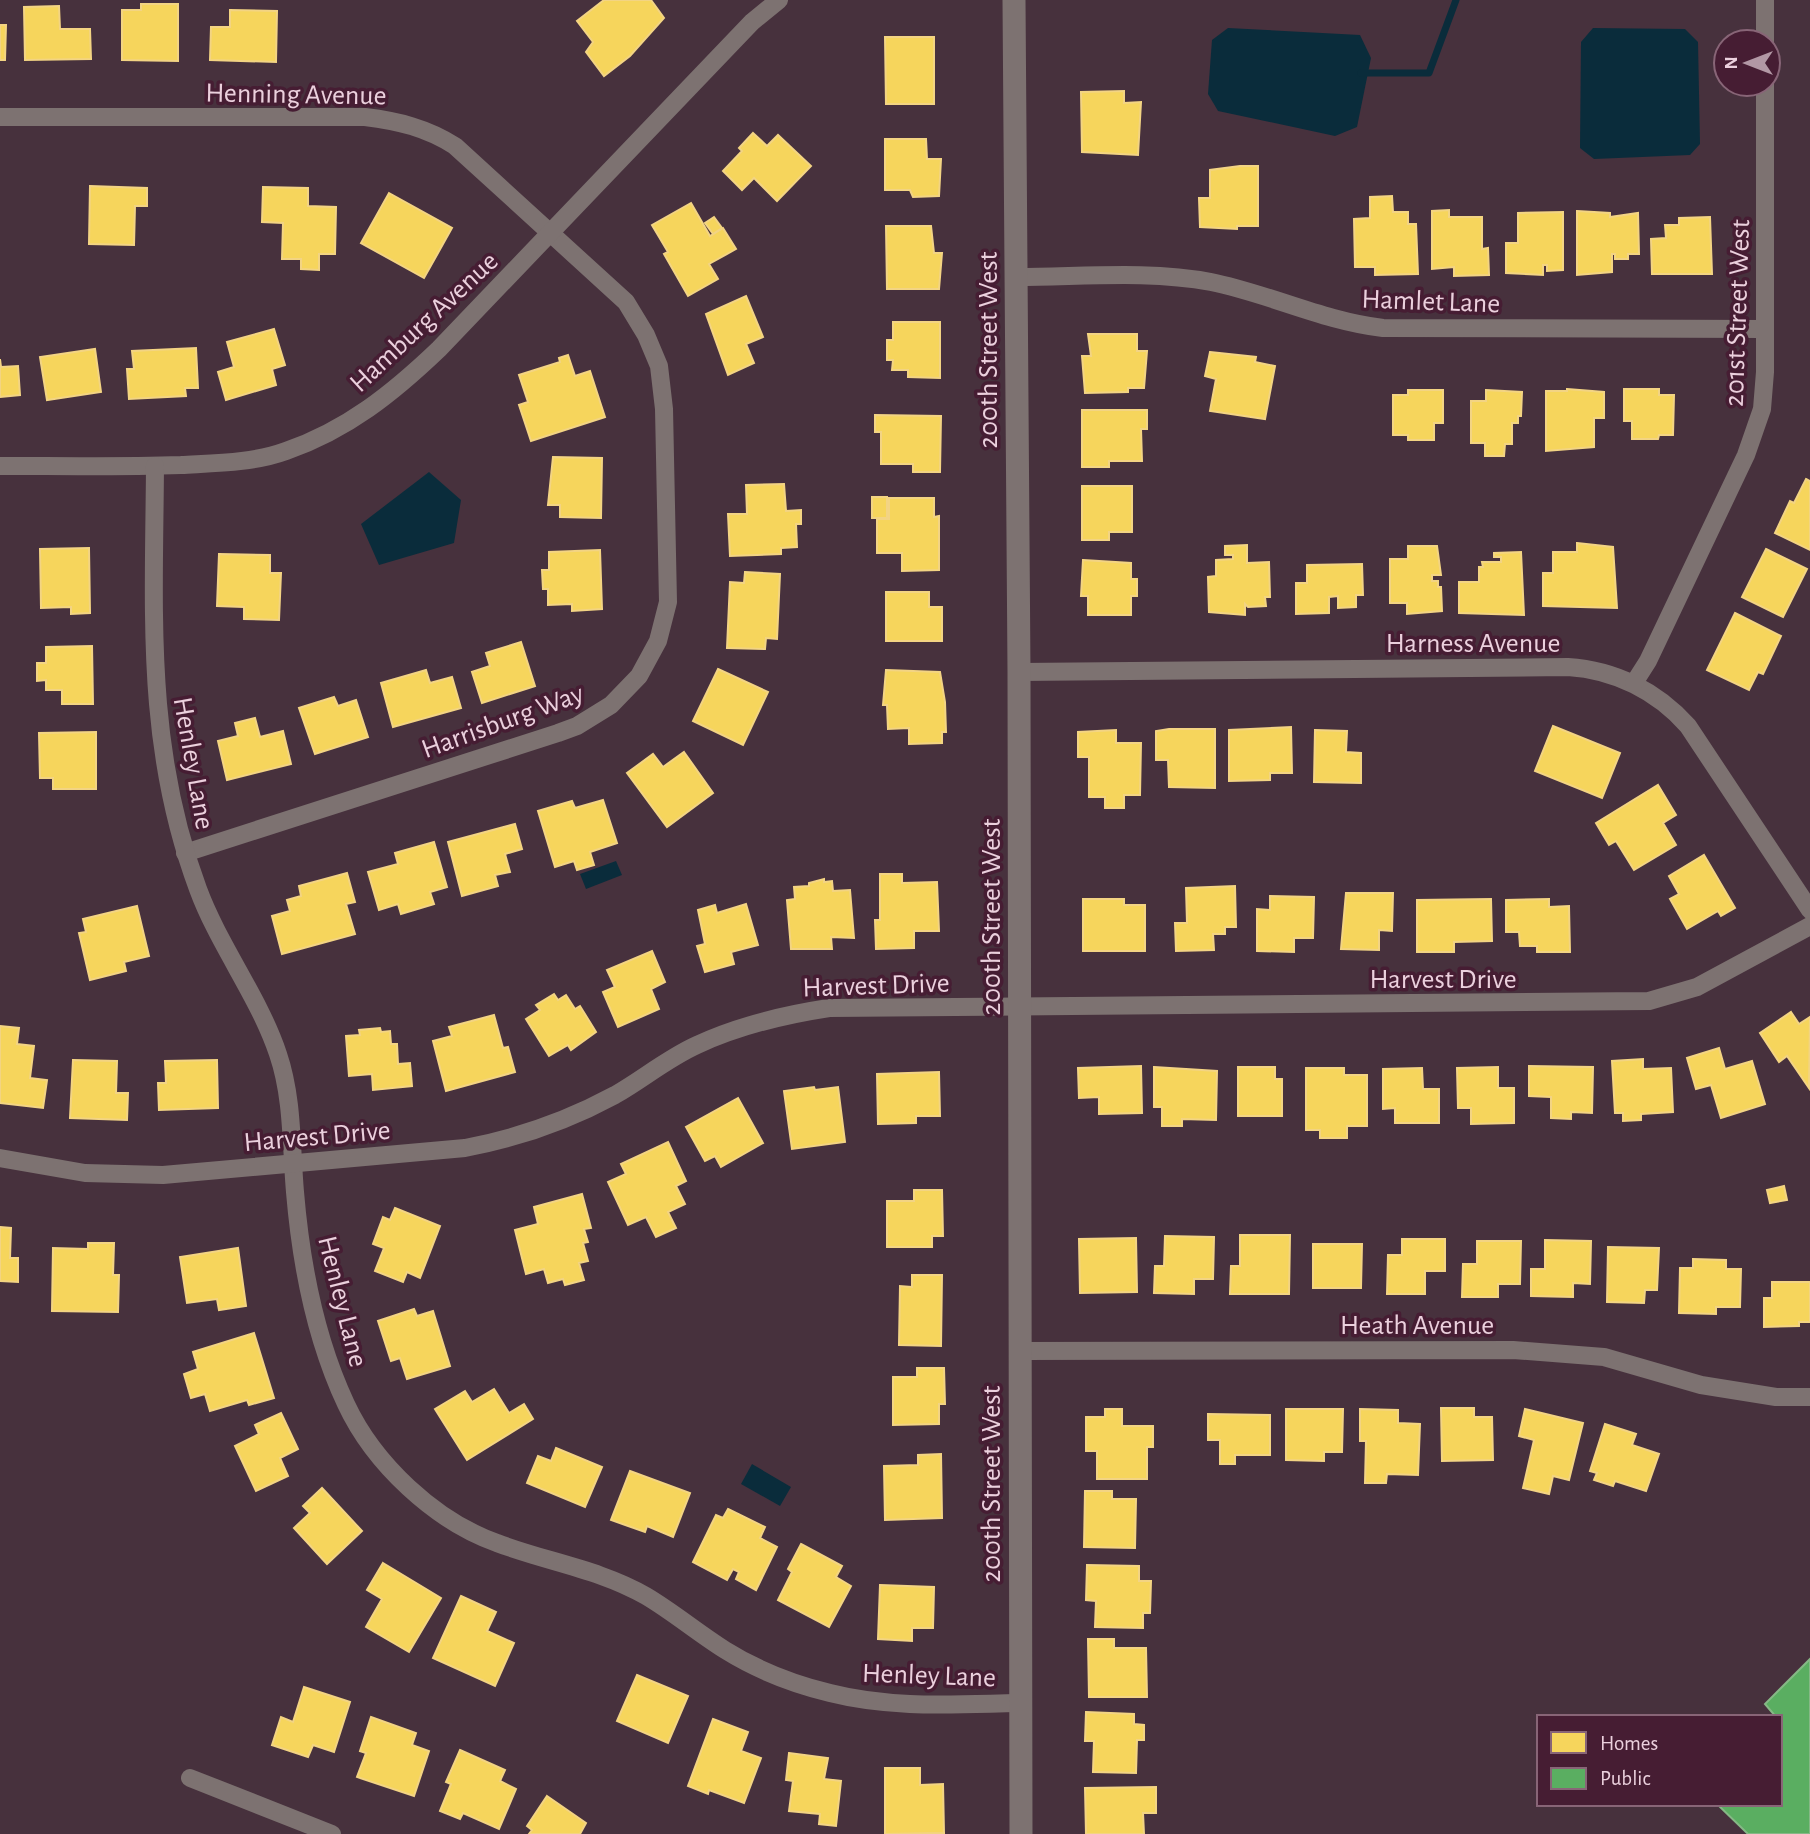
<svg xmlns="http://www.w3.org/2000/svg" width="1810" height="1834" font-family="'Alegreya Sans',sans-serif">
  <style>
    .water { fill: #0a2c3b }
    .homes { fill: #f6d55c; stroke: #f3d483; stroke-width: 2 }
    .public { fill: #5aae61; stroke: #86b886; stroke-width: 2 }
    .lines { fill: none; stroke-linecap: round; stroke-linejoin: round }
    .stream { stroke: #0a2c3b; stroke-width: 7 }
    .minor { stroke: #7d7271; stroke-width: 18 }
    .tertiary { stroke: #7d7271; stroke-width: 23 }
    .labels { text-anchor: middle; stroke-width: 7; stroke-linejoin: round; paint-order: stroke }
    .street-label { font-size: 28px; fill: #ebd0dd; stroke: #461d33 }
  </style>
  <rect width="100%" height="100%" fill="#47313d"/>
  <!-- water -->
  <g class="water">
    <polygon points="1228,28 1360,35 1371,58 1357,127 1335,136 1218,111 1208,94 1212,40"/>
    <polygon points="1593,28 1685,29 1698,42 1700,144 1690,155 1594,159 1580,148 1581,42"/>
    <polygon points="429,472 461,500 454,543 379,565 361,524"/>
    <polygon points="616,861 622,875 586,889 580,874"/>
    <polygon points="752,1464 791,1487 780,1506 741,1484"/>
  </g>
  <!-- homes -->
  <g class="homes">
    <polygon points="604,0 651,0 664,18 630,56 604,76 586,52 593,42 577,21"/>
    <polygon points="141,4 178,4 178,61 122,60 122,10 141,10"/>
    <polygon points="59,6 60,29 90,29 91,59 25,60 24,7"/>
    <polygon points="230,10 277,11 276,62 210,60 211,27 230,27"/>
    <polygon points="0,25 6,25 5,60 0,60"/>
    <polygon points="885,37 934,37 934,104 886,104"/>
    <polygon points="1124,91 1124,103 1141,102 1138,155 1082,152 1081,92"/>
    <polygon points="753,133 767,146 778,135 811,166 777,201 754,178 742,190 723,171 742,151 739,148"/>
    <polygon points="885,139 926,139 927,159 941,159 939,196 913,197 910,190 885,190"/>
    <polygon points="1240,166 1258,166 1258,226 1237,226 1237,229 1200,227 1199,198 1210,198 1210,170"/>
    <polygon points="90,186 147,188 147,206 135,206 134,245 89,244"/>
    <polygon points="263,187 308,188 308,206 336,207 335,254 319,254 319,270 301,269 301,259 282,259 283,223 262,222"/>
    <polygon points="389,193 452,228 424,278 361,243"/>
    <polygon points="1392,196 1393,212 1408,212 1408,224 1416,224 1418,274 1375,275 1375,267 1355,267 1354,219 1370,218 1370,197"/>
    <polygon points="691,203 710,236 723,228 736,249 709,264 718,279 688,296 664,254 668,252 652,225"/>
    <polygon points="1449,210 1449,217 1482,217 1482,249 1488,248 1489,275 1454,276 1454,267 1432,269 1432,211"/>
    <polygon points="1577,211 1610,213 1610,217 1638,213 1639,254 1628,254 1628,259 1615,259 1615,254 1612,254 1612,272 1577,275"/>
    <polygon points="1563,212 1563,270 1547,271 1547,265 1543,265 1543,275 1506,273 1506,243 1518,243 1518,213"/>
    <polygon points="714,217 722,228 713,234 705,223"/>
    <polygon points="1710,217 1712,274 1652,274 1651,239 1666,238 1665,225 1679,225 1679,218"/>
    <polygon points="886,226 931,226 934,253 942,253 939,289 887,289"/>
    <polygon points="746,296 763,337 746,344 754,363 728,375 706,314"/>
    <polygon points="893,322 940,322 940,378 908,377 908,370 892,370 893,360 887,360 887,340 893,340"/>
    <polygon points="274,329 285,365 272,369 276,385 226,400 218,372 234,367 227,342"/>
    <polygon points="1088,334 1137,334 1137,351 1147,351 1144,388 1128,388 1128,392 1085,393 1082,356 1091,356"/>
    <polygon points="196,348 198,388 185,388 186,396 129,399 127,369 134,369 132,351"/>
    <polygon points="95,349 101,392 47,400 40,357"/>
    <polygon points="1210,352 1256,357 1255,362 1275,366 1265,419 1210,411 1216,379 1205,376"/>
    <polygon points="568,355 575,376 590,371 605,417 531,441 519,405 528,402 519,375 560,362 559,358"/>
    <polygon points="0,359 1,367 18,366 20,395 0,397"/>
    <polygon points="1567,389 1604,392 1604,418 1594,418 1594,447 1546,451 1546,391 1567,391"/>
    <polygon points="1624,389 1659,389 1659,395 1674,395 1673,435 1659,435 1658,439 1632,439 1632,421 1624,421"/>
    <polygon points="1408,390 1443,390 1443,423 1434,423 1434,440 1408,440 1408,435 1393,435 1393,395 1408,395"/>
    <polygon points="1486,390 1522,392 1521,416 1518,416 1518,423 1512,423 1512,444 1505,444 1504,456 1485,456 1485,443 1471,443 1471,401 1486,401"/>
    <polygon points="1082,410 1147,410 1147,429 1141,429 1142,461 1109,461 1109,467 1082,467"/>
    <polygon points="875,415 941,416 940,472 913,472 913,464 881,464 881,432 875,432"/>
    <polygon points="553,457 602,458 601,518 560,517 560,505 548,505"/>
    <polygon points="1806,479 1810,481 1810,550 1775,533 1790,501 1794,503"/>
    <polygon points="784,484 786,511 801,510 801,524 796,524 797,547 781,548 781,554 730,556 728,514 747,514 746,485"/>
    <polygon points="1082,486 1132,486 1132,532 1109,532 1109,540 1082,540"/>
    <rect x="872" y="497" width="15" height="21"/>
    <polygon points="889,498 934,498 934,517 939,516 939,570 902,571 902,553 877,553 877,519 889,519"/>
    <polygon points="1577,543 1613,547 1617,608 1543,606 1543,573 1553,573 1553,552 1577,552"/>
    <polygon points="1247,545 1247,563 1269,562 1270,597 1265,597 1266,606 1248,607 1245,604 1245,615 1209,612 1208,577 1216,576 1216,560 1233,559 1233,555 1225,555 1225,546"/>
    <polygon points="1408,546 1437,546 1441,575 1432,575 1432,581 1438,581 1438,587 1441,587 1442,611 1407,614 1407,603 1390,603 1390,559 1408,559"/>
    <polygon points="89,548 90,613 71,614 71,607 41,608 40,549"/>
    <polygon points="1766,549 1807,569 1783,617 1742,597"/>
    <polygon points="600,550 602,609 572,611 572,604 548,605 548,589 543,589 542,570 549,570 549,552"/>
    <polygon points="1521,552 1524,615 1459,613 1459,582 1479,582 1479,567 1483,567 1482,562 1501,562 1501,557 1494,557 1494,553"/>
    <polygon points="219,554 270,555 270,573 281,573 279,620 244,619 244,607 217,606"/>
    <polygon points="1083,560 1131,563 1131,579 1137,579 1137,596 1131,596 1131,615 1088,615 1088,596 1081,596"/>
    <polygon points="1362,564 1363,595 1356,595 1356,607 1338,608 1338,596 1329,597 1329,613 1296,614 1296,583 1307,583 1307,565"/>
    <polygon points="745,572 780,574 777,639 766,638 765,649 727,648 730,582 744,583"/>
    <polygon points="886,592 929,592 929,607 942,607 942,641 886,641"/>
    <polygon points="1735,613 1781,636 1763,674 1758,672 1749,690 1707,670"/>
    <polygon points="521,642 535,686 482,703 472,672 490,666 486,653"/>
    <polygon points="92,646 93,704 62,704 62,690 46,690 46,680 37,681 37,663 46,663 46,647"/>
    <polygon points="718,669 768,692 743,745 693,721"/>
    <polygon points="426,670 430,683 452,677 461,708 393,727 381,683"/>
    <polygon points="886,670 940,672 945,702 946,732 942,732 942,743 909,744 909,728 888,729 887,705 883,705"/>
    <polygon points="334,697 338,706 356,700 368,737 315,754 299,708"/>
    <polygon points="255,718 260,737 283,731 291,764 227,780 218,741 238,736 235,723"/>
    <polygon points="1553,726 1620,753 1602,798 1535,771"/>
    <polygon points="1291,727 1292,773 1270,773 1270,780 1229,781 1229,730"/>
    <polygon points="1169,729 1215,729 1215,788 1169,787 1168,760 1156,760 1156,731"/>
    <polygon points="1116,730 1116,743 1141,743 1140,795 1124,795 1124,808 1105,808 1105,797 1089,797 1089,757 1078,757 1078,732"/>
    <polygon points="1315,730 1347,731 1346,752 1361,753 1361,783 1314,782"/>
    <polygon points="96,732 96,789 53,789 53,778 40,778 39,733"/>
    <polygon points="684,752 713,793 667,827 627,773 653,754 663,767"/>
    <polygon points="1658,785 1676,815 1663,823 1676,845 1634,870 1616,841 1609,845 1596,823"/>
    <polygon points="603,800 617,843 590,852 594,865 577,870 574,861 555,867 538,811 572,801 575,808"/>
    <polygon points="515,824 522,849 505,854 510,872 495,875 498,886 462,896 448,842"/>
    <polygon points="434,842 447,887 430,892 434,904 401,914 398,904 379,910 368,872 398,864 395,853"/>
    <polygon points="1704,855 1735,908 1721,916 1718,911 1687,929 1670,899 1679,894 1669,876"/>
    <polygon points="347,873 355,902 346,904 355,934 282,954 272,916 290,911 287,900 301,896 299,886"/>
    <polygon points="880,874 902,874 902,883 937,882 939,931 914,931 914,948 876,949 875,920 880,920"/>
    <polygon points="824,879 824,882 832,881 833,891 850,890 854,938 831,937 832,949 791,949 787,900 795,899 794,887 809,886 809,883"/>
    <polygon points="1235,886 1236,927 1225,927 1225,934 1213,934 1214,950 1176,951 1175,923 1187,923 1186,888"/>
    <polygon points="1346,893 1393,893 1392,931 1379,930 1379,950 1341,949"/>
    <polygon points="1270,896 1314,897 1313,938 1294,938 1294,952 1257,951 1257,909 1270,910"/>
    <polygon points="1083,899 1124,899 1124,905 1145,905 1145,951 1083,951"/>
    <polygon points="1491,899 1492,941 1454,942 1454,952 1417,952 1417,900"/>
    <polygon points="1549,899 1549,907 1569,906 1570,952 1537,952 1537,946 1520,946 1519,932 1506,932 1506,900"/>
    <polygon points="746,904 758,945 731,952 734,964 705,972 697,946 705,944 698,910 715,905 717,913"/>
    <polygon points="137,906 149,956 124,962 126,971 90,980 79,933 86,932 83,919"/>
    <polygon points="652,951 665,982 651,989 659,1009 618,1027 603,992 615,987 607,970"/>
    <polygon points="554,994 558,1000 566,995 575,1009 580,1006 596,1032 571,1050 568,1045 549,1056 526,1019 540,1010 536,1005"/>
    <polygon points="1791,1012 1799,1024 1810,1017 1809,1088 1787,1056 1779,1062 1760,1033"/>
    <polygon points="494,1015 503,1048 508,1047 515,1072 446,1091 433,1041 452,1036 449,1027"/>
    <polygon points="0,1026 19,1028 17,1044 34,1046 30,1078 47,1080 43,1108 0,1103"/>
    <polygon points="380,1028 381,1032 390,1031 391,1044 397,1044 398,1064 410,1063 412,1086 373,1090 372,1074 349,1076 346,1036 360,1035 359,1030"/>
    <polygon points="1719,1048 1725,1069 1752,1061 1765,1104 1721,1118 1711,1085 1696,1089 1687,1058"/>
    <polygon points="1643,1059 1643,1069 1671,1068 1673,1112 1641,1114 1641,1120 1623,1121 1623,1113 1615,1113 1612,1061"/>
    <polygon points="73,1060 117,1061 116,1093 128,1093 127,1120 70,1118"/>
    <polygon points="217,1060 218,1108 159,1110 158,1083 166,1083 165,1061"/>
    <polygon points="1141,1066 1142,1113 1099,1114 1099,1097 1079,1098 1078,1068"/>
    <polygon points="1529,1066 1593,1067 1592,1113 1571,1112 1571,1119 1551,1118 1551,1097 1529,1096"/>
    <polygon points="1154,1067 1217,1071 1216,1120 1182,1119 1182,1126 1162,1126 1162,1107 1154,1107"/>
    <polygon points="1238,1067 1275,1067 1275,1079 1282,1079 1282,1116 1238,1116"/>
    <polygon points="1498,1067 1498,1088 1514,1088 1514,1123 1471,1124 1471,1108 1458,1108 1457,1068"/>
    <polygon points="1306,1068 1344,1068 1344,1075 1367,1075 1367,1126 1347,1126 1347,1138 1320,1138 1320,1130 1306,1130"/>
    <polygon points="1422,1068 1423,1089 1439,1089 1439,1123 1395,1123 1395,1108 1383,1109 1383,1069"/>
    <polygon points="939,1072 940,1116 916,1116 916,1123 878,1124 877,1074"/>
    <polygon points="814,1087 815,1090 838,1087 845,1142 792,1149 784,1091"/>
    <polygon points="738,1098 763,1143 721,1167 715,1156 705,1161 686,1127"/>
    <polygon points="668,1142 686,1181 676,1186 685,1204 668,1212 676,1228 656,1237 646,1217 628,1225 608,1182 626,1174 621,1164"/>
    <polygon points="1784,1186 1787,1200 1770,1203 1767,1190"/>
    <polygon points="914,1190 942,1190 943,1236 932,1236 932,1247 887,1247 887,1201 914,1201"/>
    <polygon points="582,1194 591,1228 584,1229 588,1242 583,1243 588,1261 579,1263 584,1280 565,1285 563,1279 548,1283 544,1269 526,1274 515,1230 538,1224 534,1207"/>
    <polygon points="395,1208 440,1226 420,1278 407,1272 403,1282 375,1271 384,1248 373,1244 383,1217 390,1220"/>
    <polygon points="0,1227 11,1228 10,1258 18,1258 18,1282 0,1281"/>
    <polygon points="1240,1235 1290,1235 1289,1294 1230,1294 1231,1266 1240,1266"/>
    <polygon points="1165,1236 1214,1237 1213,1279 1194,1279 1194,1294 1154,1293 1155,1266 1164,1266"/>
    <polygon points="1136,1238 1137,1292 1080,1293 1079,1239"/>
    <polygon points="1402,1239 1445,1239 1445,1271 1425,1271 1425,1294 1387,1294 1388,1255 1402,1255"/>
    <polygon points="1545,1240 1591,1241 1590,1284 1573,1283 1573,1297 1531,1296 1531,1269 1545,1269"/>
    <polygon points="1477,1241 1521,1241 1520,1284 1498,1284 1498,1297 1462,1297 1463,1264 1477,1264"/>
    <polygon points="88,1243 114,1243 113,1275 119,1275 118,1312 52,1311 53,1248 88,1249"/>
    <polygon points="1313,1244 1362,1244 1361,1288 1313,1288"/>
    <polygon points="1608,1247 1659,1248 1657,1290 1645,1290 1644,1303 1607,1302"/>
    <polygon points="238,1248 246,1306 219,1310 217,1299 187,1303 180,1257"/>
    <polygon points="1693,1259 1726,1260 1726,1269 1741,1269 1740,1307 1716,1307 1716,1314 1679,1313 1680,1268 1693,1268"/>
    <polygon points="912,1275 942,1275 941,1346 899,1345 900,1286 912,1287"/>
    <polygon points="1772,1282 1810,1282 1810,1322 1799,1322 1799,1326 1764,1327 1764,1298 1772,1298"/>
    <polygon points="414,1309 417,1316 433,1311 450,1366 407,1379 400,1358 391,1361 378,1321"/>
    <polygon points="254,1333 274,1398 249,1405 247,1400 210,1411 205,1394 191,1398 184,1374 198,1369 193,1352"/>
    <polygon points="917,1368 944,1368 945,1404 939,1404 939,1424 893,1425 893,1377 917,1377"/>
    <polygon points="494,1389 509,1413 524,1404 533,1419 467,1460 435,1409 465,1391 472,1402"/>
    <polygon points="1441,1408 1474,1408 1474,1417 1492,1417 1493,1460 1442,1461"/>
    <polygon points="1105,1409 1122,1409 1122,1426 1153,1426 1153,1447 1147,1447 1147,1479 1097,1479 1097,1451 1086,1451 1086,1417 1105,1417"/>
    <polygon points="1286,1409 1343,1409 1342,1452 1324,1452 1324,1461 1286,1460"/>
    <polygon points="1360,1409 1398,1410 1398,1423 1420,1424 1418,1475 1387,1474 1386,1483 1365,1483 1366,1441 1360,1441"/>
    <polygon points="1525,1409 1583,1423 1569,1480 1553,1476 1549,1494 1523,1488 1534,1440 1519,1436"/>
    <polygon points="281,1413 298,1449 280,1458 288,1476 256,1491 235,1446 259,1434 255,1425"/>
    <polygon points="1208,1414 1270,1415 1270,1455 1235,1455 1235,1464 1220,1464 1220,1440 1208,1440"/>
    <polygon points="1605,1424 1636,1434 1632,1445 1659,1454 1646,1491 1615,1481 1613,1486 1594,1480 1597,1473 1590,1471"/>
    <polygon points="556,1448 602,1467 585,1507 527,1483 538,1456 551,1461"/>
    <polygon points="941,1454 942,1518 885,1520 884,1466 918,1465 918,1455"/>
    <polygon points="630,1471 690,1493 673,1537 647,1526 645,1532 611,1520"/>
    <polygon points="322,1488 362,1531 327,1564 294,1528 310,1513 303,1506"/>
    <polygon points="1085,1491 1112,1491 1112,1499 1136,1499 1135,1548 1084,1547"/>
    <polygon points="728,1509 765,1527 760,1538 777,1547 756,1590 736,1579 739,1572 733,1569 727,1580 693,1562 716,1515 723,1518"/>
    <polygon points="801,1544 842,1566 836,1577 851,1586 829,1627 778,1600 792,1572 788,1569"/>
    <polygon points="383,1563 441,1598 409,1652 366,1627 382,1599 367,1590"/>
    <polygon points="1087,1565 1139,1566 1139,1581 1151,1581 1150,1613 1143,1613 1143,1628 1095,1627 1096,1601 1086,1600"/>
    <polygon points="880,1585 934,1587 933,1628 912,1628 912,1641 878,1639"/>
    <polygon points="461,1596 496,1612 487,1631 514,1643 495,1686 433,1658"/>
    <polygon points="1088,1639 1114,1639 1114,1648 1146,1648 1147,1697 1089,1697"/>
    <polygon points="637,1675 688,1696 668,1743 617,1721"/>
    <polygon points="304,1687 350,1702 334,1752 313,1745 308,1757 272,1745 281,1717 293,1722"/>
    <polygon points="1086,1712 1134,1714 1134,1724 1144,1725 1144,1740 1137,1740 1136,1773 1093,1772 1094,1741 1085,1741"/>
    <polygon points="371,1717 416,1733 412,1745 429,1751 414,1796 357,1777 366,1753 360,1751"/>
    <polygon points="713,1719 748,1732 741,1751 761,1758 744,1803 709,1790 708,1794 688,1786"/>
    <polygon points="460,1750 505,1770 500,1781 516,1789 499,1829 463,1813 460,1819 440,1811 451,1784 446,1782"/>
    <polygon points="789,1753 828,1758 824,1779 841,1781 836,1826 819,1824 820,1814 789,1811 793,1781 786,1780"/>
    <polygon points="885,1768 920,1768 920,1785 943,1784 944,1833 885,1834"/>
    <polygon points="1156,1787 1156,1813 1143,1813 1144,1834 1086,1834 1085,1788"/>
    <polygon points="547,1796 586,1823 580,1834 529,1834 532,1830 527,1826"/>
  </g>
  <!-- public -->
  <polygon class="public" points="1810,1659 1810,1834 1748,1834 1717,1804 1780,1804 1780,1717 1776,1717 1765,1704"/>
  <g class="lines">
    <!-- stream -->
    <polyline class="stream" points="1361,73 1429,73 1456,0"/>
    <!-- minor -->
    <g class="minor">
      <polyline points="1765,0 1765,42"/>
      <path d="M0 117H365C398 121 427 128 455 146L626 302 646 335 659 366 664 409 668 602 658 641 639 676 611 705 577 726 558 733 185 853"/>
      <path d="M1017 277C1080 277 1149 270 1211 282 1270 294 1323 321 1383 328L1765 329"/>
      <path d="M0 466C60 466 121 467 181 465 215 463 253 463 286 451 347 430 393 393 439 349L752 22 779 0"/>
      <path d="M155 466C154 614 145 747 198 889 219 946 259 997 278 1054 293 1098 291 1146 295 1192 301 1264 315 1338 346 1404 374 1464 435 1521 497 1543 547 1562 599 1569 646 1596 673 1612 698 1633 725 1650 757 1670 793 1684 830 1693 893 1709 957 1704 1021 1703"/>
      <path d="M1019 672 1568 667C1615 670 1657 691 1688 726L1810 910"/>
      <polyline points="1634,683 1648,661 1746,455 1762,409 1765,372 1765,84"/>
      <path d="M0 1158 85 1173 163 1175 465 1148C518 1138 567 1121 615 1095 643 1079 668 1058 697 1045 740 1025 783 1015 829 1008L1649 1001 1697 987 1810 926"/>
      <polyline points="1019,1351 1513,1350 1604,1357 1701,1385 1776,1397 1810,1397"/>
      <polyline points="190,1778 332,1834"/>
    </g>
    <!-- tertiary -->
    <polyline class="tertiary" points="1014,0 1019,672 1021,1834"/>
  </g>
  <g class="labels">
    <!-- street labels -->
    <g class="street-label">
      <text transform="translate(296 93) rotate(1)" y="10">Henning Avenue</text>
      <text transform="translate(1431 300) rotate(2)" y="10">Hamlet Lane</text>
      <text transform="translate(1736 313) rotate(-88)" y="10">201st Street West</text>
      <text transform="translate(423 321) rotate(-43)" y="10">Hamburg Avenue</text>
      <text transform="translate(987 350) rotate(-90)" y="10">200th Street West</text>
      <text x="1473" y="652">Harness Avenue</text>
      <text transform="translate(502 720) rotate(-20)" y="10">Harrisburg Way</text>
      <text transform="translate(195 763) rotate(80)" y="10">Henley Lane</text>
      <text transform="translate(990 917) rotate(-90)" y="10">200th Street West</text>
      <text x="1443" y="988">Harvest Drive</text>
      <text transform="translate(876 984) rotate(-2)" y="10">Harvest Drive</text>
      <text transform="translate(317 1135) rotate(-5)" y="10">Harvest Drive</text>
      <text transform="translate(344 1301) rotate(76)" y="10">Henley Lane</text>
      <text x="1417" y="1334">Heath Avenue</text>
      <text transform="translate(990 1484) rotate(-90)" y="10">200th Street West</text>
      <text transform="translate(929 1674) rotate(2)" y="10">Henley Lane</text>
    </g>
  </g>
  <!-- legend -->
  <rect x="1537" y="1715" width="245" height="91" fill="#461d33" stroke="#886577" stroke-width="2"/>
  <rect x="1551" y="1732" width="35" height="21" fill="#f6d55c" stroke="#886577" stroke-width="2"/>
  <text x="1600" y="1750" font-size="21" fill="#ebd0dd">Homes</text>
  <rect x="1551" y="1768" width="35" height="21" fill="#5aae61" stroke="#886577" stroke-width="2"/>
  <text x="1600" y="1785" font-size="21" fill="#ebd0dd">Public</text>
  <!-- north arrow -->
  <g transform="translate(1747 63) rotate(270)"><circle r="33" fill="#461d33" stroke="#886577" stroke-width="2"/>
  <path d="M0-5L12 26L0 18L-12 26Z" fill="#b298a5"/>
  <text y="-10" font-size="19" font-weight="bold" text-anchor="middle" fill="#ebd0dd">N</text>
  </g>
</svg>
